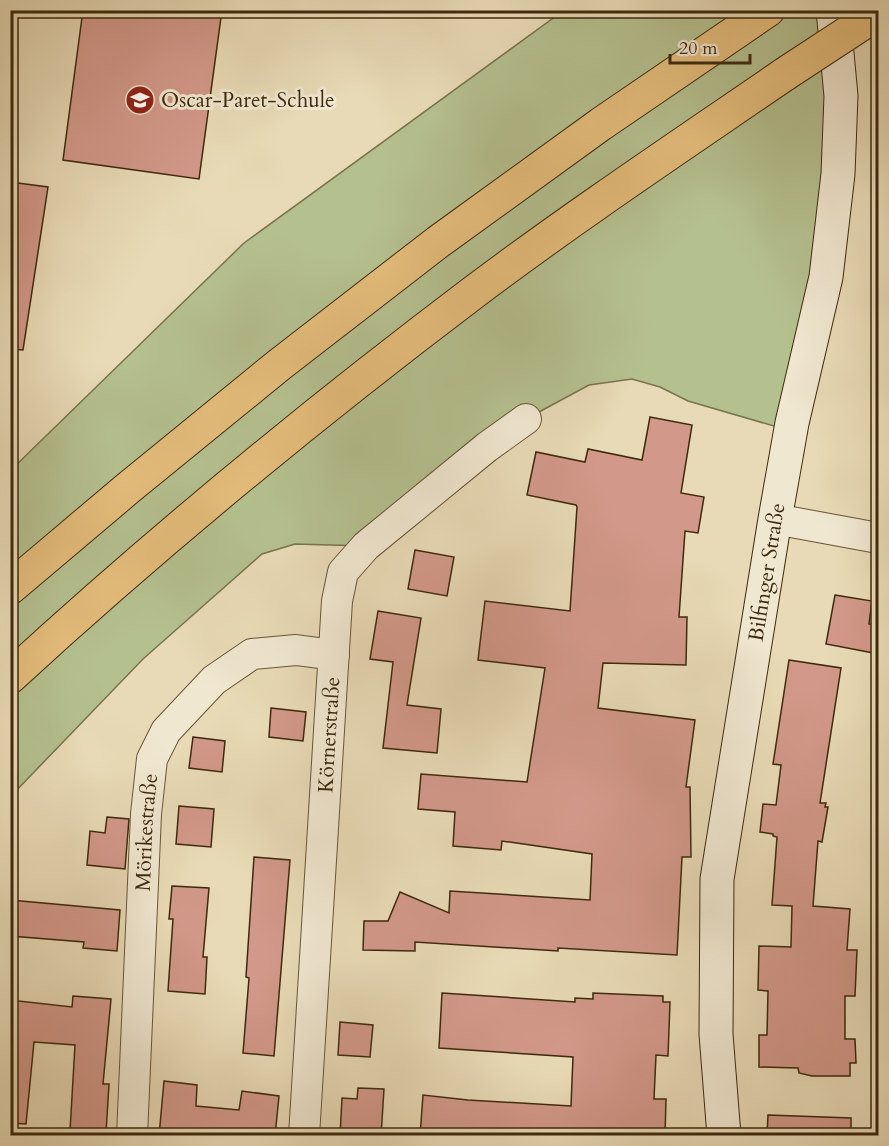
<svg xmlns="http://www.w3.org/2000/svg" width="889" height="1146" font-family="Cardo,serif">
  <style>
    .green { fill: #b5c08f; stroke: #79744e; stroke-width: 1.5 }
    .building { fill: #d29889; stroke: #3d290d; stroke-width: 1.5 }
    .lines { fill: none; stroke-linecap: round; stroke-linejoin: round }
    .street-casing { stroke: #685537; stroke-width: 32 }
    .secondary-casing { stroke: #3d290d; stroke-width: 35 }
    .highway-casing { stroke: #3d290d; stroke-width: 35 }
    .street { stroke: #f0e7d0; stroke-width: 30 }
    .secondary { stroke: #f0e7d0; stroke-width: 33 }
    .highway { stroke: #e4bd7b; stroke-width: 33 }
    .highway-bridge-casing { stroke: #3d290d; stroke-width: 35; stroke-linecap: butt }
    .highway-bridge { stroke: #e4bd7b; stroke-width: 33 }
    .labels { text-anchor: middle; stroke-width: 6; stroke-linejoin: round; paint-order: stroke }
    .poi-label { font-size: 21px; fill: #3d290d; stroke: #f0e7d0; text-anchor: start }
    .street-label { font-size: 21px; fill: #3d290d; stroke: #f0e7d0 }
  </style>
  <rect width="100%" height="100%" fill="#e8dab6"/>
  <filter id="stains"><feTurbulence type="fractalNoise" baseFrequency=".00333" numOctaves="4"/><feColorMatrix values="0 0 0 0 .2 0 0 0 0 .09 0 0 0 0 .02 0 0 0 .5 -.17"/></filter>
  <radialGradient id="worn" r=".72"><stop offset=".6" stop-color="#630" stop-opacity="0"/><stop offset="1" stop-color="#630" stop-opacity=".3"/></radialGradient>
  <!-- green -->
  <polygon class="green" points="563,11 833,11 841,96 791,431 688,401 660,387 632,379 589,385 526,419 366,546 295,544 262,554 143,659 11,796 11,470 244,243"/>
  <!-- building -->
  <g class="building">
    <polygon points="83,10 222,10 199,179 63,160"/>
    <polygon points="10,182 48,187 23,350 10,349"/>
    <polygon points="650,417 692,425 681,493 704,497 698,533 685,531 679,617 687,617 686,665 603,663 598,708 695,720 686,787 690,787 691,857 682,857 677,955 558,948 558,951 415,942 415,951 363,950 364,921 388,921 400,892 449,913 450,891 590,900 592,854 502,841 501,850 453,846 455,812 418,809 421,774 527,782 545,668 478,660 485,601 570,611 577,507 576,505 527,495 536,452 585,462 588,449 642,460"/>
    <polygon points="415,550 454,557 447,596 408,589"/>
    <polygon points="835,595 872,601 869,624 879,626 879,654 826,644"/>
    <polygon points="378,611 421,618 407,705 441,709 437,753 383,748 393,662 370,659"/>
    <polygon points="789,660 841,668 820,803 826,803 825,807 828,807 822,842 818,841 813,906 850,909 847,950 857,950 855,996 845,996 845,1039 855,1039 856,1063 850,1063 850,1076 812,1076 799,1073 798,1068 759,1067 759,1035 767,1035 768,991 758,990 759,946 791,947 792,906 772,905 777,837 773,836 773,834 760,832 763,804 776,805 781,765 773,764"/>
    <polygon points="271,708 306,712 303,741 269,737"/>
    <polygon points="193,737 225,741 222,772 189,768"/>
    <polygon points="179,806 214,809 211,847 176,844"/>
    <polygon points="107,817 129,819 125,869 87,865 90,831 105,833"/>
    <polygon points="254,857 290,860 274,1056 243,1053 249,978 246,977"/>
    <polygon points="172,886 209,888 203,957 207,957 205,994 168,991 173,919 169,919"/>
    <polygon points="10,900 120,910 117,951 83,948 84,942 10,936"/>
    <polygon points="442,993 575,1002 575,998 593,999 593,993 663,996 663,1002 670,1002 668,1056 656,1055 654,1099 666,1099 665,1136 420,1136 423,1095 468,1100 571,1106 573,1057 439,1048"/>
    <polygon points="73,996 111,999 103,1084 109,1084 106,1133 70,1131 75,1045 34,1042 26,1124 10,1123 10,1000 72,1007"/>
    <polygon points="340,1022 373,1025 370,1057 338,1055"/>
    <polygon points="164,1081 197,1085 196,1106 239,1110 242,1091 279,1096 275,1136 159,1136"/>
    <polygon points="358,1088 384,1089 381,1136 340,1136 342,1098 357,1099"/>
    <polygon points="768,1115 851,1118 851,1136 767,1136"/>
  </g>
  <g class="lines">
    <!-- street casing -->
    <g class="street-casing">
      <g id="street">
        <polyline points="775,519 878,538"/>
        <path id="s1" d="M132 1136 146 814 152 759 166 731 214 680 252 654 296 650 334 655"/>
        <path id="s2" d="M304 1136 337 601 343 572 366 546 487 447 526 419"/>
      </g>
    </g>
    <!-- secondary casing -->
    <g class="secondary-casing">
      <g id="secondary">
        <path id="s3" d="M724 1136 716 1034 717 879 775 519 792 423 826 277 838 174 841 96 833 10"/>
      </g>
    </g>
    <!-- highway casing -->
    <g class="highway-casing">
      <g id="highway">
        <polyline points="10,588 127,489 279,365 438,242 601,124 768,10"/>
        <path d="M10 677C158 541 314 413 474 292 575 216 680 146 785 74"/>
      </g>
    </g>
    <!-- street -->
    <use href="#street" class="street"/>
    <!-- secondary -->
    <use href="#secondary" class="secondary"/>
    <!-- highway -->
    <use href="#highway" class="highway"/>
    <!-- highway-bridge casing -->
    <g class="highway-bridge-casing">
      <polyline id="highway-bridge" points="785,74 878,13"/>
    </g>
    <!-- highway-bridge -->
    <use href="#highway-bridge" class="highway-bridge"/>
  </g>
  <!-- icons -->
  <defs>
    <g id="school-disc" transform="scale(1.5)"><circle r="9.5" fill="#8f2418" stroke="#f0e7d0"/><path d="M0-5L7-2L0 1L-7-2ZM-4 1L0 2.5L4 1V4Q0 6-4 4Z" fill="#fff"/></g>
  </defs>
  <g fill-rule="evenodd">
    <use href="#school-disc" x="140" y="100"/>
  </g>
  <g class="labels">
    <!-- poi labels -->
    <g class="poi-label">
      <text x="161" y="107">Oscar-Paret-Schule</text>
    </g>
    <!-- street labels -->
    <g class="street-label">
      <text dy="7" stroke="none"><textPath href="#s3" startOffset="568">Bilfinger Straße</textPath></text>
      <text dy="7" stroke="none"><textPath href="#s2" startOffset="402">Körnerstraße</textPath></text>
      <text dy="7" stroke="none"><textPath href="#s1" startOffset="304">Mörikestraße</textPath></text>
    </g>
  </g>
  <!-- margin -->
  <rect width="889" height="1146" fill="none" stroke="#e8dab6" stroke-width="36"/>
  <rect x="12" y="12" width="865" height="1122" fill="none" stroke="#3d290d" stroke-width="3"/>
  <rect x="18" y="18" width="853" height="1110" fill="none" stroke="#3d290d" stroke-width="1.5"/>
  <!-- scale -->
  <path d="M670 54v9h80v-9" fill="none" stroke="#3d290d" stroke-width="3"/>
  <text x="679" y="54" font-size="18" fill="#3d290d" stroke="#f0e7d0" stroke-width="4.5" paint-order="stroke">20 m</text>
  <rect width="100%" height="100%" filter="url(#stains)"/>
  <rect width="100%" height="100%" fill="url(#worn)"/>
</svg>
